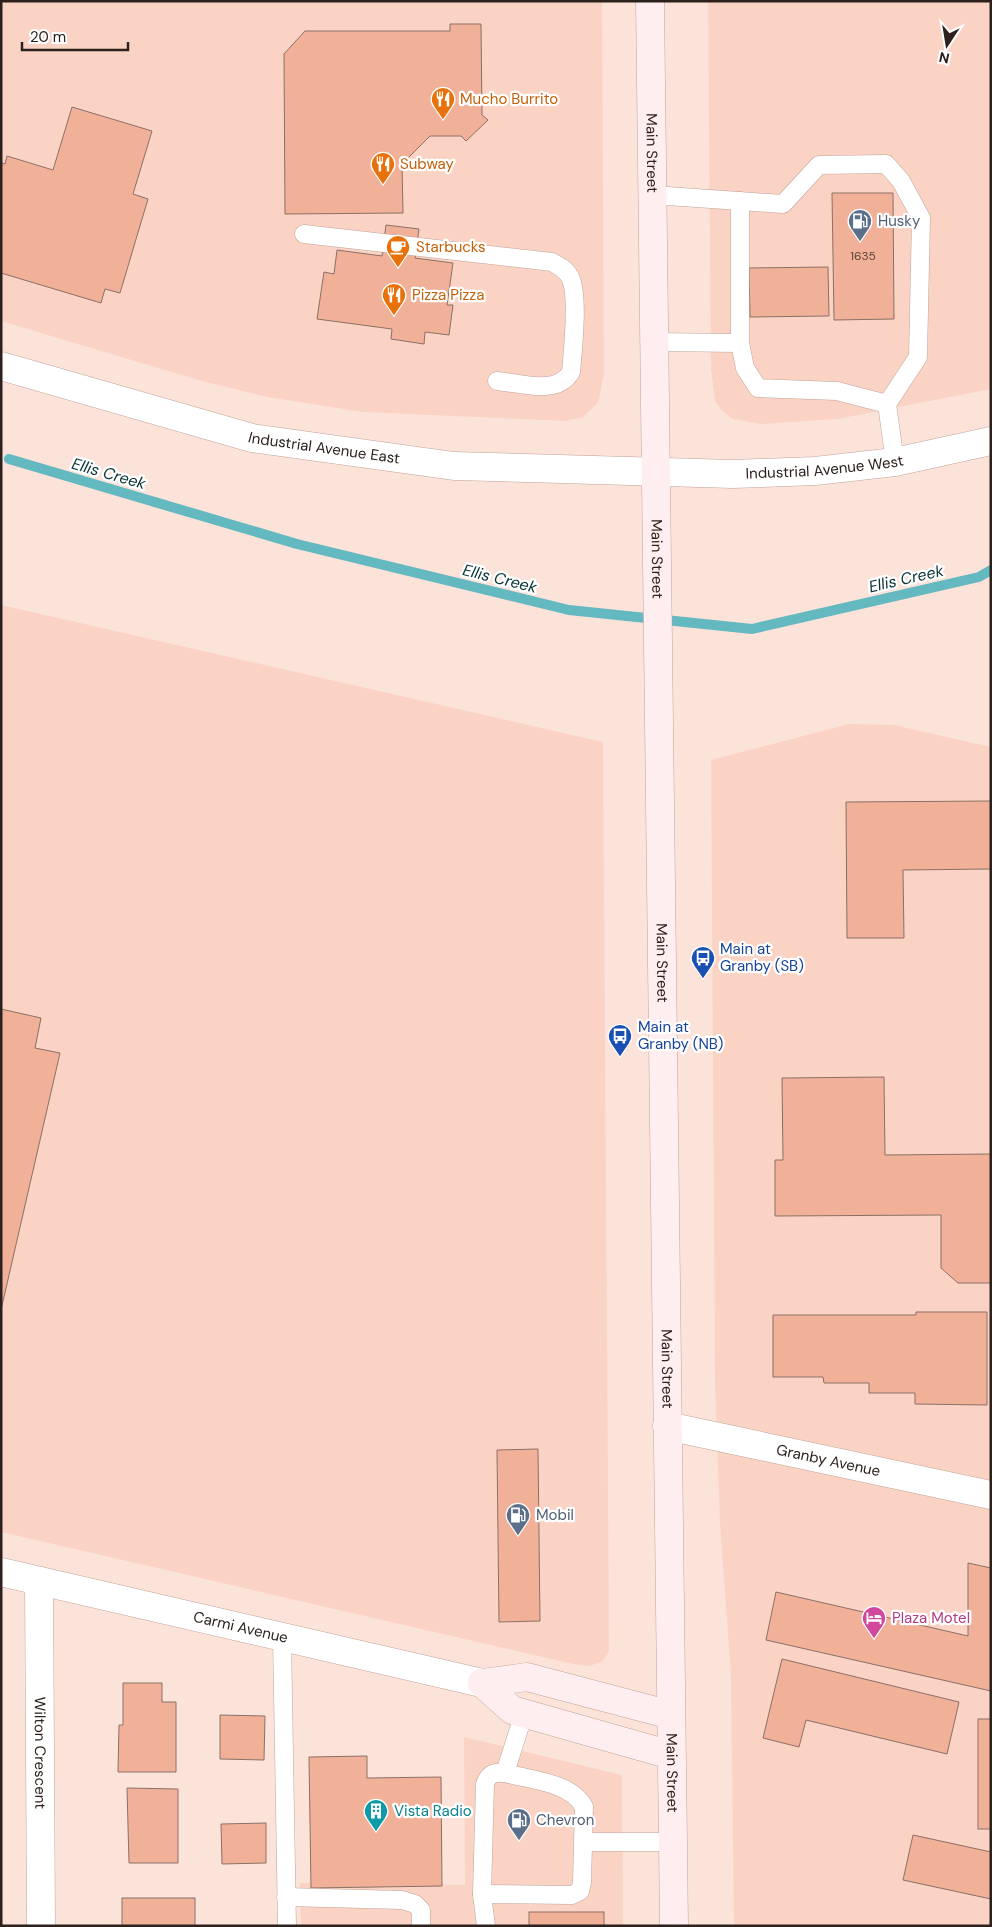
<svg xmlns="http://www.w3.org/2000/svg" width="992" height="1927" font-family="'DM Sans',sans-serif">
  <style>
    .built { fill: #fad3c4 }
    .lines { fill: none; stroke-linecap: round; stroke-linejoin: round }
    .stream { stroke: #64b8c0; stroke-width: 10 }
    .building { fill: #f1b199; stroke: #8b7066 }
    .service-casing { stroke: #c0a397; stroke-width: 19 }
    .minor-casing { stroke: #c0a397; stroke-width: 29 }
    .tertiary-casing { stroke: #c0a397; stroke-width: 29 }
    .secondary-casing { stroke: #c0a397; stroke-width: 29 }
    .service { stroke: #fff; stroke-width: 18 }
    .minor { stroke: #fff; stroke-width: 28 }
    .tertiary { stroke: #fff; stroke-width: 28 }
    .secondary { stroke: #ffeef0; stroke-width: 28 }
    .labels { text-anchor: middle; stroke-width: 4.5; stroke-linejoin: round; paint-order: stroke }
    .number-label { font-size: 12px; fill: #5d453c }
    .food-label { font-size: 15px; fill: #c56008; stroke: #fff; text-anchor: start }
    .street-label { font-size: 15px; fill: #2c211d; stroke: #fff }
    .service-label { font-size: 15px; fill: #4e5e75; stroke: #fff; text-anchor: start }
    .transit-label { font-size: 15px; fill: #164399; stroke: #fff; text-anchor: start }
    .hotel-label { font-size: 15px; fill: #b23c85; stroke: #fff; text-anchor: start }
    .culture-label { font-size: 15px; fill: #0d838f; stroke: #fff; text-anchor: start }
    .water-label { font-size: 16px; font-style: italic; fill: #093438; stroke: #fff }
  </style>
  <rect width="100%" height="100%" fill="#fce3da"/>
  <!-- built -->
  <g class="built">
    <polygon points="1,1 602,1 604,374 598,403 583,417 565,421 363,412 267,397 202,381 1,321"/>
    <polygon points="708,1 991,1 991,389 837,419 761,424 733,419 722,411 715,401 711,369"/>
    <polygon points="1,605 603,742 609,1636 609,1651 603,1661 590,1666 573,1664 1,1532"/>
    <polygon points="849,724 894,725 991,747 991,1926 734,1926 731,1676 720,1524 715,1380 711,760"/>
    <polygon points="464,1737 622,1775 623,1926 301,1926 300,1883 465,1885"/>
  </g>
  <g class="lines">
    <!-- stream -->
    <polyline class="stream" points="9,459 297,544 569,610 752,629 979,577 991,570"/>
  </g>
  <!-- building -->
  <g class="building">
    <polygon points="450,24 481,24 482,115 488,120 466,141 461,136 430,136 402,164 403,213 285,214 284,54 305,31 450,31"/>
    <polygon points="72,107 152,131 133,194 148,199 120,293 105,289 101,303 1,273 1,163 5,164 7,156 53,170"/>
    <polygon points="832,193 893,193 894,319 834,320"/>
    <polygon points="386,225 419,229 415,258 453,263 447,305 453,305 449,335 425,332 424,344 391,339 392,329 317,319 324,272 334,274 337,250 382,256"/>
    <polygon points="828,267 829,316 750,317 749,268"/>
    <polygon points="991,801 991,869 903,870 904,938 847,938 846,802"/>
    <polygon points="1,1009 41,1018 35,1048 60,1053 1,1310"/>
    <polygon points="884,1077 885,1155 991,1154 991,1283 958,1283 941,1268 941,1215 775,1216 775,1160 783,1160 782,1078"/>
    <polygon points="916,1312 987,1312 987,1405 915,1404 915,1393 869,1393 869,1383 824,1383 823,1377 773,1377 773,1315 916,1315"/>
    <polygon points="538,1449 540,1621 499,1622 497,1450"/>
    <polygon points="968,1563 991,1568 991,1691 766,1640 776,1592 968,1636"/>
    <polygon points="782,1659 959,1702 947,1754 806,1720 799,1747 763,1738"/>
    <polygon points="123,1683 162,1683 162,1702 176,1702 176,1772 118,1772 119,1725 123,1725"/>
    <polygon points="220,1715 265,1716 264,1760 220,1759"/>
    <rect x="978" y="1719" width="13" height="110"/>
    <polygon points="367,1756 367,1778 441,1777 442,1886 311,1888 309,1757"/>
    <polygon points="127,1788 178,1789 178,1863 129,1863"/>
    <polygon points="266,1823 266,1863 222,1864 221,1824"/>
    <polygon points="913,1835 991,1852 991,1899 903,1880"/>
    <rect x="122" y="1898" width="73" height="28"/>
    <rect x="529" y="1912" width="75" height="14"/>
  </g>
  <g class="lines">
    <!-- service casing -->
    <g class="service-casing">
      <g id="service">
        <polyline points="653,195 783,204 819,165 886,164 901,181 921,218 918,357 887,404 895,462"/>
        <polyline points="740,201 740,343 745,368 758,388 837,391 887,404"/>
        <path d="M304 234 552 262C559 266 566 269 570 277 579 294 573 350 571 372 557 396 520 383 497 381"/>
        <polyline points="654,342 740,343"/>
        <polyline points="282,1637 287,1926"/>
        <polyline points="584,1842 672,1842"/>
        <path d="M482 1894 572 1895 580 1891 582 1882 584 1807C571 1782 530 1780 505 1773"/>
        <polyline points="286,1897 402,1900 415,1904 421,1910 421,1926"/>
        <path d="M486 1926 482 1894 485 1784C489 1773 494 1772 505 1773L524 1713"/>
      </g>
    </g>
    <!-- minor casing -->
    <g class="minor-casing">
      <g id="minor">
        <path id="s1" d="M667 1426 991 1495"/>
        <path id="s2" d="M1 1572 482 1683"/>
        <path id="s3" d="M39 1581 41 1926"/>
      </g>
    </g>
    <!-- tertiary casing -->
    <g class="tertiary-casing">
      <g id="tertiary">
        <path id="s4" d="M1 366 252 438 454 466 733 474 815 471 895 462 991 441"/>
      </g>
    </g>
    <!-- secondary casing -->
    <g class="secondary-casing">
      <g id="secondary">
        <path id="s5" d="M650 1 674 1926"/>
        <polyline points="482,1683 512,1710 671,1755"/>
        <polyline points="482,1683 527,1677 671,1715"/>
      </g>
    </g>
    <!-- service -->
    <use href="#service" class="service"/>
    <!-- minor -->
    <use href="#minor" class="minor"/>
    <!-- tertiary -->
    <use href="#tertiary" class="tertiary"/>
    <!-- secondary -->
    <use href="#secondary" class="secondary"/>
  </g>
  <!-- icons -->
  <defs>
    <g id="restaurant-pin" transform="scale(1.25)"><path d="M0 17L-7.5 6A9.5 9.5 0 1 1 7.5 6Z" fill="#e8710a" stroke="#fff"/><path d="M-5-6h1v4h1v-4h1v4h1v-4h1v5L-1.5 .5V6h-2V.5L-5-1ZM5-6V6H3V1.5H1.5Q1.5-4 5-6Z" fill="#fff"/></g>
    <g id="fuel-pin" transform="scale(1.25)"><path d="M0 17L-7.5 6A9.5 9.5 0 1 1 7.5 6Z" fill="#5c6f8a" stroke="#fff"/><path d="M-5.5-6h7V0h2V4h1.3V-2.5L3-4.5l.8-.8L6-3V5H2.5V1h-1V6h-7ZM-4.2-4.7v3.2H.2V-4.7Z" fill="#fff"/></g>
    <g id="cafe-pin" transform="scale(1.25)"><path d="M0 17L-7.5 6A9.5 9.5 0 1 1 7.5 6Z" fill="#e8710a" stroke="#fff"/><path d="M-5.5-4.5H6V0H3Q3 3.5 0 3.5H-2.5Q-5.5 3.5-5.5 0ZM3-3.2v2h1.7v-2ZM-6 4.5H4V6H-6Z" fill="#fff"/></g>
    <g id="bus-pin" transform="scale(1.25)"><path d="M0 17L-7.5 6A9.5 9.5 0 1 1 7.5 6Z" fill="#1a4fb4" stroke="#fff"/><path d="M-5-6H5V4H4V6H2V4H-2V6H-4V4H-5ZM-3.5-4V0h7V-4ZM-3.5 1.2v1.5H-2V1.2ZM2 1.2v1.5H3.5V1.2Z" fill="#fff"/></g>
    <g id="hotel-pin" transform="scale(1.25)"><path d="M0 17L-7.5 6A9.5 9.5 0 1 1 7.5 6Z" fill="#d1479c" stroke="#fff"/><path d="M-6-4.5h1.5V1H6V5H4.5V3h-9V5H-6ZM-4 0a1.8 1.8 0 1 1 3.6 0ZM.5 0V-2.5h3Q6-2.5 6 0Z" fill="#fff"/></g>
    <g id="building-pin" transform="scale(1.25)"><path d="M0 17L-7.5 6A9.5 9.5 0 1 1 7.5 6Z" fill="#0f9aa8" stroke="#fff"/><path d="M-4-6H4V6H1V3H-1V6H-4ZM-2.5-4.3h1.7v1.8h-1.7ZM.8-4.3h1.7v1.8H.8ZM-2.5-1h1.7V.8h-1.7ZM.8-1h1.7V.8H.8Z" fill="#fff"/></g>
  </defs>
  <g fill-rule="evenodd">
    <use href="#restaurant-pin" x="443" y="99"/>
    <use href="#restaurant-pin" x="383" y="164"/>
    <use href="#fuel-pin" x="860" y="221"/>
    <use href="#cafe-pin" x="398" y="247"/>
    <use href="#restaurant-pin" x="394" y="295"/>
    <use href="#bus-pin" x="703" y="958"/>
    <use href="#bus-pin" x="620" y="1036"/>
    <use href="#fuel-pin" x="518" y="1515"/>
    <use href="#hotel-pin" x="874" y="1618"/>
    <use href="#building-pin" x="376" y="1811"/>
    <use href="#fuel-pin" x="519" y="1820"/>
  </g>
  <g class="labels">
    <!-- number labels -->
    <g class="number-label">
      <text x="863" y="260">1635</text>
    </g>
    <!-- food labels -->
    <g class="food-label">
      <text x="460" y="104">Mucho Burrito</text>
      <text x="400" y="169">Subway</text>
      <text x="416" y="252">Starbucks</text>
      <text x="412" y="300">Pizza Pizza</text>
    </g>
    <!-- street labels -->
    <g class="street-label">
      <text dy="5" stroke="none"><textPath href="#s5" startOffset="152">Main Street</textPath></text>
      <text dy="5" stroke="none"><textPath href="#s4" startOffset="334">Industrial Avenue East</textPath></text>
      <text dy="5" stroke="none"><textPath href="#s4" startOffset="836">Industrial Avenue West</textPath></text>
      <text dy="5" stroke="none"><textPath href="#s5" startOffset="558">Main Street</textPath></text>
      <text dy="5" stroke="none"><textPath href="#s5" startOffset="962">Main Street</textPath></text>
      <text dy="5" stroke="none"><textPath href="#s5" startOffset="1368">Main Street</textPath></text>
      <text dy="5" stroke="none"><textPath href="#s1" startOffset="165">Granby Avenue</textPath></text>
      <text dy="5" stroke="none"><textPath href="#s2" startOffset="246">Carmi Avenue</textPath></text>
      <text dy="5" stroke="none"><textPath href="#s3" startOffset="172">Wilton Crescent</textPath></text>
      <text dy="5" stroke="none"><textPath href="#s5" startOffset="1772">Main Street</textPath></text>
    </g>
    <!-- service labels -->
    <g class="service-label">
      <text x="878" y="226">Husky</text>
      <text x="536" y="1520">Mobil</text>
      <text x="536" y="1825">Chevron</text>
    </g>
    <!-- transit labels -->
    <g class="transit-label">
      <text x="720" y="954">Main at<tspan x="720" dy="17">Granby (SB)</tspan></text>
      <text x="638" y="1032">Main at<tspan x="638" dy="17">Granby (NB)</tspan></text>
    </g>
    <!-- hotel labels -->
    <g class="hotel-label">
      <text x="892" y="1623">Plaza Motel</text>
    </g>
    <!-- culture labels -->
    <g class="culture-label">
      <text x="394" y="1816">Vista Radio</text>
    </g>
    <!-- water labels -->
    <g class="water-label">
      <text transform="translate(109 473) rotate(16)" y="6">Ellis Creek</text>
      <text transform="translate(500 578) rotate(14)" y="6">Ellis Creek</text>
      <text transform="translate(906 578) rotate(-13)" y="6">Ellis Creek</text>
    </g>
  </g>
  <!-- border -->
  <rect width="992" height="1927" fill="none" stroke="#2c211d" stroke-width="5"/>
  <!-- north arrow -->
  <g transform="translate(947 45) rotate(192)" stroke="#ffffff" stroke-width="4" paint-order="stroke">
  <path d="M0-4L9 19L0 12L-9 19Z" fill="#2c211d"/>
  <text y="-8" font-size="14" font-weight="bold" text-anchor="middle" fill="#2c211d">N</text>
  </g>
  <!-- scale -->
  <path d="M22 42v8h106v-8" fill="none" stroke="#2c211d" stroke-width="2.5"/>
  <text x="30" y="42" font-size="15" fill="#2c211d" stroke="#ffffff" stroke-width="4" paint-order="stroke">20 m</text>
</svg>
